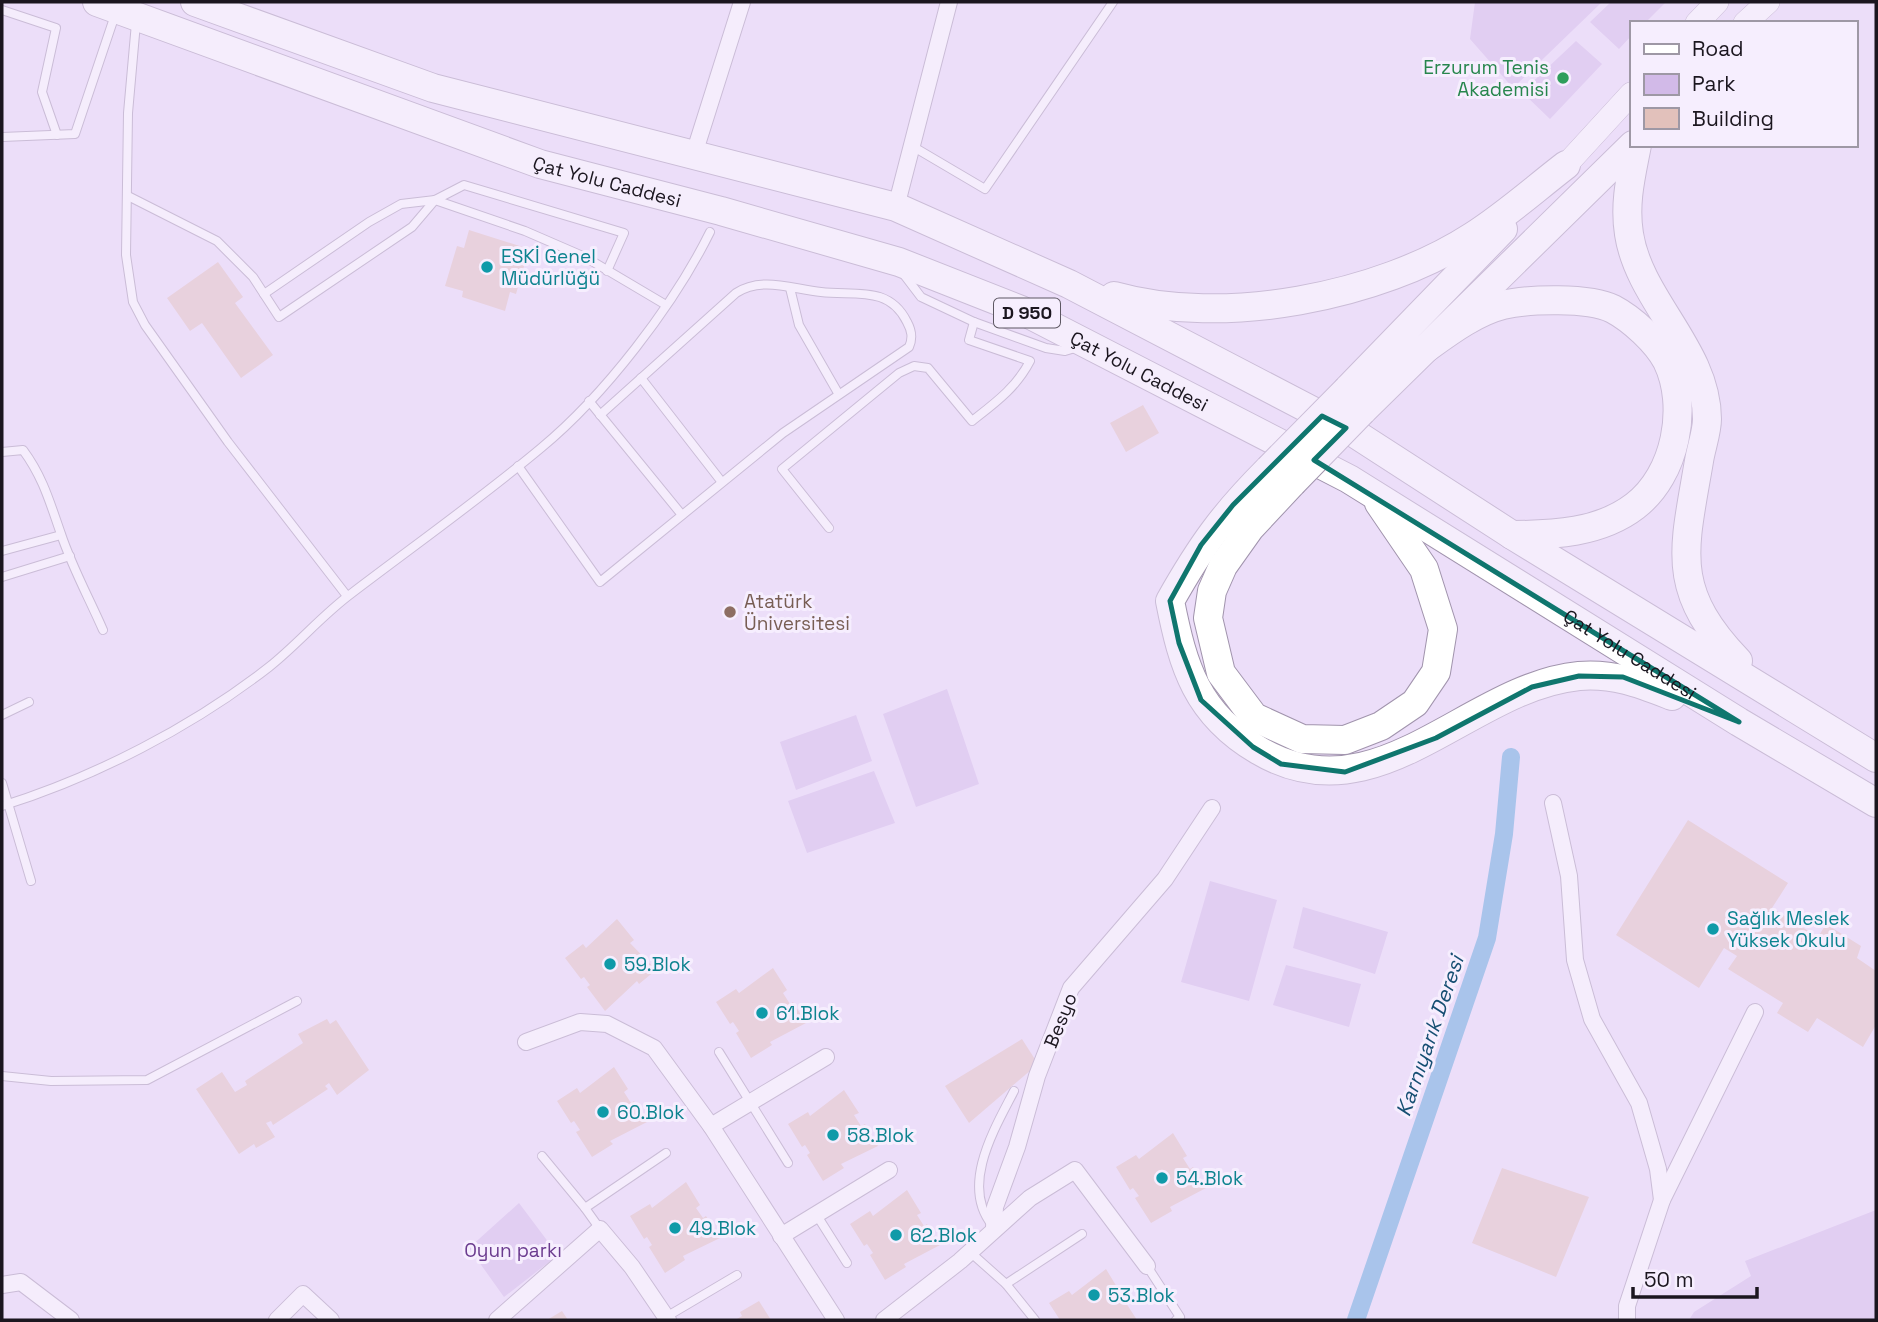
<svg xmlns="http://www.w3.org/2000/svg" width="1878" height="1322" font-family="'Space Grotesk',sans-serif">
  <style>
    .green { fill: #d2bae8 }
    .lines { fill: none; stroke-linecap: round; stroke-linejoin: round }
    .canal { stroke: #58a4d9; stroke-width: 18 }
    .building { fill: #e2c1bb }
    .lane-casing { stroke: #a194ad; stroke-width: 10 }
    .street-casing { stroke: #a194ad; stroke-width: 18 }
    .secondary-casing { stroke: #a194ad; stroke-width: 24 }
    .highway-casing { stroke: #a194ad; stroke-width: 30 }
    .lane { stroke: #fff; stroke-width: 8 }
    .street { stroke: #fff; stroke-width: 16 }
    .secondary { stroke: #fff; stroke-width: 23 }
    .highway { stroke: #fff; stroke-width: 28 }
    .highway-bridge-casing { stroke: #a194ad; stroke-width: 30; stroke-linecap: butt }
    .highway-bridge { stroke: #fff; stroke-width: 28 }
    .marked { fill: none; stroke: #0f766e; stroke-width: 5; stroke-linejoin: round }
    .leisure-dot { fill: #2e9e5b; stroke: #f6eefe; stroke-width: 2.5 }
    .culture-dot { fill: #0f9aa8; stroke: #f6eefe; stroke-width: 2.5 }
    .education-dot { fill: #8d6e63; stroke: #f6eefe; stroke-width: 2.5 }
    .labels { text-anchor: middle; stroke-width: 6; stroke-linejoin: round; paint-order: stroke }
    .shield { fill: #f6eefe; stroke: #5d5762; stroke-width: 2 }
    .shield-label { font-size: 18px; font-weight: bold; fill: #1b161f }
    .leisure-label { font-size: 19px; fill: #27864d; stroke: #f6eefe; text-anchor: end }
    .street-label { font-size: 19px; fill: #1b161f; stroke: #f6eefe }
    .culture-label { font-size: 19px; fill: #0d838f; stroke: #f6eefe; text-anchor: start }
    .education-label { font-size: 19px; fill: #785e54; stroke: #f6eefe; text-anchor: start }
    .park-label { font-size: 19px; fill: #6b3b8f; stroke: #f6eefe }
    .water-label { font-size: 21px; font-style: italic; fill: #164f73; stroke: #f6eefe }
  </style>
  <rect width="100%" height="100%" fill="#ecdef9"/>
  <!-- green -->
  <g class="green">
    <polygon points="1475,2 1602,2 1513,88 1470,39"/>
    <polygon points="1611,2 1666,2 1645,23 1631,23 1631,36 1619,49 1590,22"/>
    <polygon points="1576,41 1602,64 1550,119 1522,92"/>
    <polygon points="947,689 979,784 916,807 883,714"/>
    <polygon points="856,715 872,761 796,790 780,742"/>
    <polygon points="874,771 895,823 807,853 788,801"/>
    <polygon points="1210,881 1277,900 1249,1001 1181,982"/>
    <polygon points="1303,907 1388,932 1375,974 1293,948"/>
    <polygon points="1286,965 1361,984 1349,1027 1273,1005"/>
    <polygon points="519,1203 558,1255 504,1297 469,1248"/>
    <polygon points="1876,1210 1876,1320 1689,1320 1694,1312 1751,1276 1745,1261"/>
  </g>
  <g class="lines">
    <!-- canal -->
    <polyline class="canal" points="1356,1320 1487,938 1504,834 1511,757"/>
  </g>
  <!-- building -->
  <g class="building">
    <polygon points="469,230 529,249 516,294 510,292 505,311 462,297 463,291 445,286 457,246 464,248"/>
    <polygon points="218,262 243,297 235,303 273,355 241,378 202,323 190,331 167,298"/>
    <polygon points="1143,405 1159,433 1126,452 1110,423"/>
    <polygon points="1688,820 1788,883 1772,908 1818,937 1826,924 1861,946 1857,958 1876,971 1876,1025 1863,1047 1817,1018 1808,1032 1777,1013 1783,1003 1728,969 1737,956 1724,948 1699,988 1616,935"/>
    <polygon points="617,919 634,940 630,943 656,970 639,984 637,981 605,1011 587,987 590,985 584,977 581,979 565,958 583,944 586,948"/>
    <polygon points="773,968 787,990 783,993 790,1004 793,1002 806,1023 770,1042 772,1045 751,1058 736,1033 739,1031 733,1022 730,1024 716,1002 736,989 739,993"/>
    <polygon points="327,1019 330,1024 336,1020 369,1070 337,1095 329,1083 325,1086 328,1089 273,1125 271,1121 266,1123 275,1137 256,1148 254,1144 239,1154 196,1089 222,1072 235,1092 247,1085 245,1081 303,1043 298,1034"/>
    <polygon points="1022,1039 1038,1064 969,1123 945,1086"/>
    <polygon points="614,1067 628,1089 624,1092 631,1103 634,1101 647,1122 610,1141 613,1144 592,1157 576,1132 580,1130 574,1121 571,1123 557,1101 577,1088 580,1093"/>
    <polygon points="844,1090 859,1113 854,1115 861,1126 865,1124 878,1146 841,1164 844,1168 823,1181 807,1155 810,1153 805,1145 802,1147 788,1124 808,1112 810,1116"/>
    <polygon points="1173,1133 1187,1156 1183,1158 1190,1169 1193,1167 1206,1188 1170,1207 1172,1211 1151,1223 1135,1198 1139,1196 1133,1188 1130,1190 1116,1167 1136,1155 1139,1159"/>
    <polygon points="1502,1168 1589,1197 1556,1277 1472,1243"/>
    <polygon points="686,1182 700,1205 696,1208 703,1218 706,1216 720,1238 683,1256 685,1260 665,1273 649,1247 652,1245 647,1237 644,1239 630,1216 650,1204 652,1208"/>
    <polygon points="907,1190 921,1213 917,1215 924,1226 927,1224 940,1245 904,1264 906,1267 885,1280 870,1255 873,1253 867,1244 864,1246 850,1224 870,1211 873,1216"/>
    <polygon points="1106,1269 1120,1292 1116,1294 1123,1305 1126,1303 1137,1320 1060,1320 1049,1303 1069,1291 1072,1295"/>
    <polygon points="759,1301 771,1320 735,1320 742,1316 740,1312"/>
    <polygon points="562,1311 568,1320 547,1320"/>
  </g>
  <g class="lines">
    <!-- lane casing -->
    <g class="lane-casing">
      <g id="lane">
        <polyline points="2,10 56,28 42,92 57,135"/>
        <polyline points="136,23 128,113 126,255 133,302 145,325 228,442 347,596"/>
        <polyline points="2,137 75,134 115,15"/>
        <polyline points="912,146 985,189 1113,2"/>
        <polyline points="128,196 217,241 253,277 279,317 412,227 435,200"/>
        <polyline points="435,200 525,231 585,257 666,305"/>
        <polyline points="902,272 921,297 974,322 1046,348 1065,351 1075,348"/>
        <polyline points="790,288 799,325 838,393"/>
        <polyline points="264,294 369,222 401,204 435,200 464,185 624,233 607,271"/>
        <polyline points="641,378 721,481"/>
        <polyline points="589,401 682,515"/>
        <path d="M2 452 23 450C43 477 50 503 61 534 72 567 89 598 103 630"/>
        <path d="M518 466 600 582 783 433 909 347C913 338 912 331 907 322 889 285 854 296 821 292 792 289 762 276 736 293L600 415"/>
        <path d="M829 528 782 469 899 373 914 366 928 368 972 421C995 403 1016 388 1030 361L969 340 974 322"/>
        <polyline points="2,551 61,535"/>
        <polyline points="2,577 70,556"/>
        <polyline points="2,715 29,702"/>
        <polyline points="2,783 31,881"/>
        <path d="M2 806C95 777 192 727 269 667 298 644 322 615 352 593 415 545 480 499 541 448 604 396 674 305 710 232"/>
        <polyline points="719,1052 788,1163"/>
        <polyline points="2,1076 51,1081 147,1080 297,1001"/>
        <polyline points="542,1156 585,1208"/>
        <polyline points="816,1214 847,1263"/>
        <path d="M992 1225C960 1185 995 1128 1014 1091"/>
        <polyline points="600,1229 585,1208 666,1153"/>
        <polyline points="970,1252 1006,1284 1035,1320"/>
        <polyline points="1147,1266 1180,1317 1176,1320"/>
        <polyline points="1006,1284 1082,1234"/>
        <polyline points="666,1317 737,1275"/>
      </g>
    </g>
    <!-- street casing -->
    <g class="street-casing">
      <g id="street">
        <polyline points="693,157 742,2"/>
        <polyline points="896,207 949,2"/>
        <polyline points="1553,803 1569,876 1575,960 1592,1019 1639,1103 1658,1169 1662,1200"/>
        <polyline points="526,1042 580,1022 607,1024 654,1048 711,1126 836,1320"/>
        <polyline points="711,1126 826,1057"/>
        <polyline points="994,1228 995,1207 1017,1147 1037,1076 1071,988 1165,879 1212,808"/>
        <polyline points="781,1236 889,1170"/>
        <polyline points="2,1285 21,1282 71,1320"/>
        <polyline points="277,1320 303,1294 331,1320"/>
        <polyline points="497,1320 600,1229 632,1267 668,1320"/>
        <polyline points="884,1320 960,1261 1030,1198 1075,1170 1147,1266"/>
        <polyline points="1627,1320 1627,1306 1662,1200 1755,1012"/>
      </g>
    </g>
    <!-- secondary casing -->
    <g class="secondary-casing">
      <g id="secondary">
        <polyline points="1697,23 1717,2"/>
        <polyline points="1745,23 1768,2"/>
        <polyline points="1566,165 1631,94"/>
      </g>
    </g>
    <!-- highway casing -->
    <g class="highway-casing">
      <g id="highway">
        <path id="s1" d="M97 2 540 164 721 211 899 262 1021 310 1349 479 1739 722 1876 803"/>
        <polyline points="195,2 433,88 896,207 1069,284 1351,431 1512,535 1876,758"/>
        <path d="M1637 145C1631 176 1624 203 1629 234 1639 300 1707 350 1707 419 1707 432 1701 448 1699 461 1684 550 1669 589 1738 661"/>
        <path d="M1114 296C1223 327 1379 297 1473 236 1506 215 1536 188 1566 165"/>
        <path d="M1415 356C1441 338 1471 313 1503 305 1528 299 1589 297 1613 309 1632 319 1657 342 1667 361 1689 406 1676 475 1635 506 1600 533 1553 535 1512 535"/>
        <polyline points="1348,389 1503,229"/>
        <polyline points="1362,411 1633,145"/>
        <path d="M1269 469C1224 514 1201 546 1170 601 1183 667 1197 714 1258 750 1377 821 1467 687 1579 676 1614 673 1641 684 1672 696"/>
        <polyline points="1292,483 1250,528 1223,566 1212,591 1208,618 1221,673 1254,717 1302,739 1345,740 1381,726 1415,703 1436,672 1443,629 1424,569 1379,503"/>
      </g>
    </g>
    <!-- lane -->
    <use href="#lane" class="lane"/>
    <!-- street -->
    <use href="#street" class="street"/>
    <!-- secondary -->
    <use href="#secondary" class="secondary"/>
    <!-- highway -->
    <use href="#highway" class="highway"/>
    <!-- highway-bridge casing -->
    <g class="highway-bridge-casing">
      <g id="highway-bridge">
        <polyline points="1269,469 1348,389"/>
        <polyline points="1292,483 1362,411"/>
      </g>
    </g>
    <!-- highway-bridge -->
    <use href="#highway-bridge" class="highway-bridge"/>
  </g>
  <!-- marked area -->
  <path d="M0 0H1878V1322H0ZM1322 416 1346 428 1314 460 1739 722 1623 677 1579 676 1532 687 1436 738 1345 772 1281 764 1253 747 1201 700 1179 643 1170 601 1201 545 1233 505Z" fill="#ecdef9" fill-opacity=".55" fill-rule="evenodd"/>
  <path class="marked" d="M1322 416 1346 428 1314 460 1739 722 1623 677 1579 676 1532 687 1436 738 1345 772 1281 764 1253 747 1201 700 1179 643 1170 601 1201 545 1233 505Z"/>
  <!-- markers -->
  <circle class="leisure-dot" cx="1563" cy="78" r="7"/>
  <g class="culture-dot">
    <circle cx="487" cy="267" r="7"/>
    <circle cx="1713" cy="929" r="7"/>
    <circle cx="610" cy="964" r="7"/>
    <circle cx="762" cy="1013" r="7"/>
    <circle cx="603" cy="1112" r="7"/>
    <circle cx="833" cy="1135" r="7"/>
    <circle cx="1162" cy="1178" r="7"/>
    <circle cx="675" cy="1228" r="7"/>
    <circle cx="896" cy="1235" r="7"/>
    <circle cx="1094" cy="1295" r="7"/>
  </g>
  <circle class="education-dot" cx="730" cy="612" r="7"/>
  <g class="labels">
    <!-- shield labels -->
    <rect class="shield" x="994" y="298.5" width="66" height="29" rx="5"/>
    <g class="shield-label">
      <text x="1027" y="319">D 950</text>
    </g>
    <!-- leisure labels -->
    <g class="leisure-label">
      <text x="1549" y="74">Erzurum Tenis<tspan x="1549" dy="22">Akademisi</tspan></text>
    </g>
    <!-- street labels -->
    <g class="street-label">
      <text dy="7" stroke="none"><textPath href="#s1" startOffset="541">Çat Yolu Caddesi</textPath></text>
      <text dy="7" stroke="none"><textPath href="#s1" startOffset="1108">Çat Yolu Caddesi</textPath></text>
      <text dy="7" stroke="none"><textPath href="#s1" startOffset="1675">Çat Yolu Caddesi</textPath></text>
      <text transform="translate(1060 1020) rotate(-68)" y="7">Besyo</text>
    </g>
    <!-- culture labels -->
    <g class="culture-label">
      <text x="501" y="263">ESKİ Genel<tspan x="501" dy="22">Müdürlüğü</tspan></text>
      <text x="1727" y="925">Sağlık Meslek<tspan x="1727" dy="22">Yüksek Okulu</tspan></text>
      <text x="624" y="971">59.Blok</text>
      <text x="776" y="1020">61.Blok</text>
      <text x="617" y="1119">60.Blok</text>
      <text x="847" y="1142">58.Blok</text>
      <text x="1176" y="1185">54.Blok</text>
      <text x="689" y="1235">49.Blok</text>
      <text x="910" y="1242">62.Blok</text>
      <text x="1108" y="1302">53.Blok</text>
    </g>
    <!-- education labels -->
    <g class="education-label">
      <text x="744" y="608">Atatürk<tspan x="744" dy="22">Üniversitesi</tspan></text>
    </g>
    <!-- park labels -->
    <g class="park-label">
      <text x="513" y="1257">Oyun parkı</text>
    </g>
    <!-- water labels -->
    <g class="water-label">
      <text transform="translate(1430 1036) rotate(-71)" y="7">Karnıyarık Deresi</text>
    </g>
  </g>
  <!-- border -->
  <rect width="1878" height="1322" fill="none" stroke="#1b161f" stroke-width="7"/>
  <!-- legend -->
  <rect x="1630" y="21" width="228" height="126" fill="#f6eefe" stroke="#9e98a5" stroke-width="2"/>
  <rect x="1644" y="44" width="35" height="10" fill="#ffffff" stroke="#9e98a5" stroke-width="2"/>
  <text x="1692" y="56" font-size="21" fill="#1b161f">Road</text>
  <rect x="1644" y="74" width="35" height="21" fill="#d2bae8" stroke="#9e98a5" stroke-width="2"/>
  <text x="1692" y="91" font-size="21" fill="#1b161f">Park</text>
  <rect x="1644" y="108" width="35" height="21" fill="#e2c1bb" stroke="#9e98a5" stroke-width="2"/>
  <text x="1692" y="126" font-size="21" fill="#1b161f">Building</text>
  <!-- scale -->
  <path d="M1633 1287v10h124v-10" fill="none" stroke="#1b161f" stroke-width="3.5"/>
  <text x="1644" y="1287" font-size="21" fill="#1b161f" stroke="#f6eefe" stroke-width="5" paint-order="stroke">50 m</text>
</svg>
